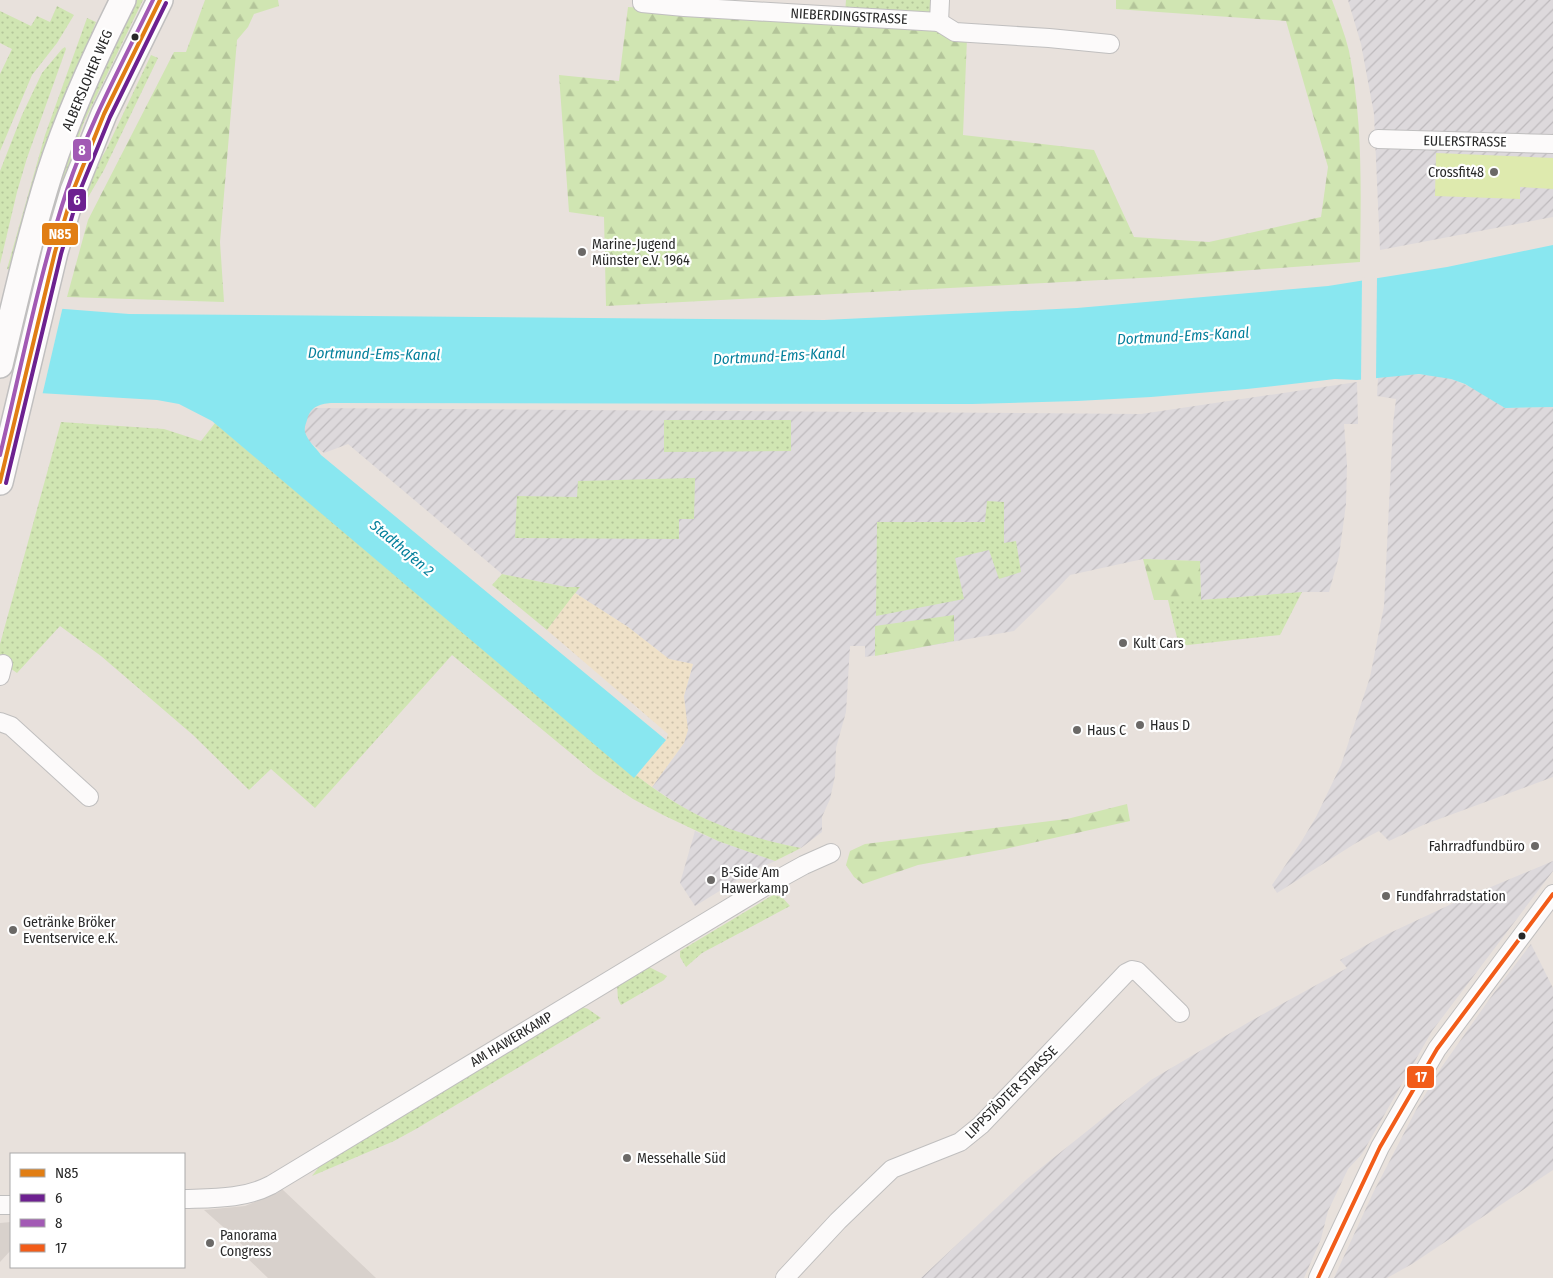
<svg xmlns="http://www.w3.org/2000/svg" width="1553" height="1278" font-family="'Fira Sans Condensed',sans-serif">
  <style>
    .industrial { fill: url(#industrial-furrows) }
    .grass { fill: url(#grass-dots) }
    .forest { fill: url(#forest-firs) }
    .sand { fill: url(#sand-dots) }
    .pitch { fill: #deeaae }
    .plaza { fill: #d8d1cc }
    .water { fill: #89e7f0 }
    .pier { fill: #e8e1dc }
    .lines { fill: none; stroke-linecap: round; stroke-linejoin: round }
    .street-casing { stroke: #c0bfbf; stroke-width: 20 }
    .secondary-casing { stroke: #c0bfbf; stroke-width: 28 }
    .street { stroke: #fcfafa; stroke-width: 18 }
    .secondary { stroke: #fcfafa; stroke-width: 25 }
    .bus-1-casing { stroke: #fff; stroke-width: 8 }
    .bus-2-casing { stroke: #fff; stroke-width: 8 }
    .bus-3-casing { stroke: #fff; stroke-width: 8 }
    .bus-4-casing { stroke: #fff; stroke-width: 8 }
    .bus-1 { stroke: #e17e14; stroke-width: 4 }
    .bus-2 { stroke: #6d2190; stroke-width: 4 }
    .bus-3 { stroke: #a25ab4; stroke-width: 4 }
    .bus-4 { stroke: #f25c19; stroke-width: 4 }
    .bus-dot { fill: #282828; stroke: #fff; stroke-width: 2 }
    .poi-dot { fill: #6b6967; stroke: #fff; stroke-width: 2 }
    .labels { text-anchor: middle; stroke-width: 4.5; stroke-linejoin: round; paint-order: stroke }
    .street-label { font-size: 14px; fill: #282828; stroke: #fff }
    .poi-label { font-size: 14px; fill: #282828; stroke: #fff; text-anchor: start }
    .water-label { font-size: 15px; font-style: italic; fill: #037f9b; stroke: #fff }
    .line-badge { stroke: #fff; stroke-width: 2 }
    .badge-label { font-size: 14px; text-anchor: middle; font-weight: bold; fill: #fff }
  </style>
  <defs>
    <pattern id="industrial-furrows" width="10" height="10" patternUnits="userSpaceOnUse" patternTransform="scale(1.25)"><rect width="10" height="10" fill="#ddd9dc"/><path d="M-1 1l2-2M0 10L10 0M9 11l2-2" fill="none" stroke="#bebabd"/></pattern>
    <pattern id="grass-dots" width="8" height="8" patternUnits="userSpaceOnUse" patternTransform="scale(1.25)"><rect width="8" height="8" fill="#d0e5b2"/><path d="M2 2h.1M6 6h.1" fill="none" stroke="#b3c499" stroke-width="1.8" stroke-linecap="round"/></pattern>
    <pattern id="forest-firs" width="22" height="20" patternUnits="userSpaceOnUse" patternTransform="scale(1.25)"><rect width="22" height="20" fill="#d0e5b2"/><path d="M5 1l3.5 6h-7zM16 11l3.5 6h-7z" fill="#b3c499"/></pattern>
    <pattern id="sand-dots" width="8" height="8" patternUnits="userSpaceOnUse" patternTransform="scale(1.25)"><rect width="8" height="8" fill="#efe1c8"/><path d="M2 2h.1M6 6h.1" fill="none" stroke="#cdc1ac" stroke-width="1.8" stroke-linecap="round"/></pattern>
  </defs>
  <rect width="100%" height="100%" fill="#e8e1dc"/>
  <!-- industrial -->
  <g class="industrial">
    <polygon points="1348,0 1553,0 1553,217 1380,250 1374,114 1361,44"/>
    <polygon points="1406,374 1430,375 1451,379 1476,389 1505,408 1553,407 1553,777 1423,825 1389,841 1379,831 1356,843 1277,893 1272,885 1301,842 1316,817 1341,765 1370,677 1384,606 1393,424 1396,399 1377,396 1378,378"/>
    <polygon points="1357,382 1358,424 1344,424 1347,464 1346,504 1339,556 1329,592 1305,592 1201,600 1200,561 1143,559 1070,575 1056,590 1014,631 865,657 865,646 850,646 846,712 836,748 835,776 830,799 822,817 822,832 801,848 762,840 725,828 687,810 652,787 684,743 684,696 693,664 669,659 628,627 566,587 502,574 348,444 324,453 307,440 302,421 308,411 315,408 1141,414"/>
    <polygon points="695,831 718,841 775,861 749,873 695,906 680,883"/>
    <polygon points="1553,861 1553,871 1432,1031 1362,1154 1348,1169 1328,1211 1321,1239 1304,1278 921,1278 1027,1179 1151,1080 1249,1022 1347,968 1340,960 1377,939 1460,900"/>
    <polygon points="1531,944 1553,988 1553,1170 1412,1264 1387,1278 1334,1278 1373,1193 1416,1110 1441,1068 1493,994"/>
  </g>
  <!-- grass -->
  <g class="grass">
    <polygon points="131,0 143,0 84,122 76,145 68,181 41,273 30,272 56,178"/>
    <polygon points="846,0 935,0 935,17 845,13"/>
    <polygon points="57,6 74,15 57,43 32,75 0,151 0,74 12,49 0,43 0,11 31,26 37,16 50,22"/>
    <polygon points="87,18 96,22 82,59 13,271 7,269 45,135"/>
    <polygon points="65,47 66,49 27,158 17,192 0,264 0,171 22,115 42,73 62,49"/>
    <polygon points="151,55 158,58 104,170 83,206 73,233 62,274 83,190 106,150"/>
    <polygon points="664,420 791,420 791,451 664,452"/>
    <path d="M61 422 164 429 201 441 215 423 634 777 636 775C691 818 733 834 801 848L775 861 718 841 663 815 633 799 596 774 452 655 315 808 271 769 249 790 193 735 101 656 60 626 17 673 0 661V644Z"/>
    <polygon points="695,478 694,519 679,519 679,539 515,538 517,496 577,497 578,481"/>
    <polygon points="987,501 1004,502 1004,543 1016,541 1021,572 999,579 989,550 955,558 964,599 876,616 877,522 985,522"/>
    <polygon points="502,574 566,587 580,587 547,630 492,585"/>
    <polygon points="1302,592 1280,635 1179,646 1168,600 1201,600"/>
    <polygon points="773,895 782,897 790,906 702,953 686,967 680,957 680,951"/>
    <polygon points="649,967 667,976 664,980 621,1005 618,999 617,985"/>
    <polygon points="582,1007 588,1009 601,1018 416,1129 394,1141 312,1176 322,1163"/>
  </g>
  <!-- forest -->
  <g class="forest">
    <polygon points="205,0 278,0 279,6 254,14 248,27 237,40 220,242 224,302 67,297 88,220 174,52 186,52"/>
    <path d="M1116 0H1332C1338 17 1345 34 1349 51 1363 121 1361 192 1360 262L1159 277 606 306 604 217 569 212 559 75 619 81 628 7 935 26 967 38 963 135 1094 150 1134 237 1209 242 1321 217 1328 167 1286 21 1116 9Z"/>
    <polygon points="1143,559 1200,561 1201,600 1154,600"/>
    <polygon points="954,615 954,641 875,656 875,626"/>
    <polygon points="1127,804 1130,821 1005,849 918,865 863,884 854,877 846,865 850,851 865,844 1067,819"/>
  </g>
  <!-- sand -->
  <polygon class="sand" points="575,593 628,627 669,659 693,664 684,696 688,730 684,743 652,787 636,775 666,740 668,734 547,630"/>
  <!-- pitch -->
  <polygon class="pitch" points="1436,153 1553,158 1553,189 1520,187 1520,199 1435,196"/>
  <!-- plaza -->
  <g class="plaza">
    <polygon points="282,1189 376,1278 268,1278 245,1256 249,1251 239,1242 237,1244 228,1236 230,1233 204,1210 245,1206 277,1193"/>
    <polygon points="11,1222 11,1250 0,1262 0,1223"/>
  </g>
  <!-- water -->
  <path class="water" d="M1553 245V407L1505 408 1465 384 1451 379 1419 374 1357 380 1335 379 1247 389 1151 397 1077 401 972 404 331 403C319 404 310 407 307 420 306 424 304 427 305 432 307 440 316 448 321 455L666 740 634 778 212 421 179 404 157 400 5 391 0 304 129 314 824 320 1077 308 1328 286 1447 267Z"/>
  <!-- pier -->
  <g class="pier">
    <polygon points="1377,276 1376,380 1361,382 1362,278"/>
    <polygon points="0,302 63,306 42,396 0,394"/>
  </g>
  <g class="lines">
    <!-- street casing -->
    <g class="street-casing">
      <g id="street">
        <polyline points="642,0 642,3 684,7 939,22 940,0"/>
        <polyline points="939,22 955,32 1049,38 1110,44"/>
        <polyline points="1378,139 1553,144"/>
        <polyline points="0,676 3,664"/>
        <polyline points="0,722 11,726 89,797"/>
        <path d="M184 1199C214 1198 244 1199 271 1185L764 887 804 865 831 853"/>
        <polyline points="0,1205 11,1205"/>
        <polyline points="785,1278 838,1221 892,1169 960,1142 981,1125 1126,973 1132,970 1137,971 1180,1013"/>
        <polyline points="1318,1278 1380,1147 1437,1049 1553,894"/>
      </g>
    </g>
    <!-- secondary casing -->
    <g class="secondary-casing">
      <g id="secondary">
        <path d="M0 365C15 301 30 236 50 172 69 113 95 56 123 0"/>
        <polyline points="0,482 55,252 73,191 104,114 160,0"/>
      </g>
    </g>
    <!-- street -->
    <use href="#street" class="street"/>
    <!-- secondary -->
    <use href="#secondary" class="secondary"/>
    <!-- bus-1 casing -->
    <g class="bus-1-casing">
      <polyline id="bus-1" points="0,482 55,252 73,191 104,114 160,0"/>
    </g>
    <!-- bus-2 casing -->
    <g class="bus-2-casing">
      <polyline id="bus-2" points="6,483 61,254 79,193 110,117 166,3"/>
    </g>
    <!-- bus-3 casing -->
    <g class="bus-3-casing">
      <path id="bus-3" d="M0 455C21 368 39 275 67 190 89 124 123 62 153 0"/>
    </g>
    <!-- bus-4 casing -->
    <g class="bus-4-casing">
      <polyline id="bus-4" points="1318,1278 1380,1147 1437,1049 1553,894"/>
    </g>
    <!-- bus-1 -->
    <use href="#bus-1" class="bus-1"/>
    <!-- bus-2 -->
    <use href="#bus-2" class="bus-2"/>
    <!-- bus-3 -->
    <use href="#bus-3" class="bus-3"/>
    <!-- bus-4 -->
    <use href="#bus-4" class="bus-4"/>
  </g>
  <!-- markers -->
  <g class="bus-dot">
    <circle cx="135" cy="37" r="4.5"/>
    <circle cx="1522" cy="936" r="4.5"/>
  </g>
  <g class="poi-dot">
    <circle cx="1494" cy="172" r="5"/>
    <circle cx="582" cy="252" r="5"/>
    <circle cx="1123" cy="643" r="5"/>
    <circle cx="1140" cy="725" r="5"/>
    <circle cx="1077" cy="730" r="5"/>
    <circle cx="1535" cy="846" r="5"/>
    <circle cx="711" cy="880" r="5"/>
    <circle cx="1386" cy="896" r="5"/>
    <circle cx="13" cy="930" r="5"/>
    <circle cx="627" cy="1158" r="5"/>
    <circle cx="210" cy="1243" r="5"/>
  </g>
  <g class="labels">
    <!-- street labels -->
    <g class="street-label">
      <text transform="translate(849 16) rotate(3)" y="5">NIEBERDINGSTRASSE</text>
      <text transform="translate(87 80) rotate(-67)" y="5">ALBERSLOHER WEG</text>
      <text transform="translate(1465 141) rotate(1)" y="5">EULERSTRASSE</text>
      <text transform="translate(511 1039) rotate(-31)" y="5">AM HAWERKAMP</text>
      <text transform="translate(1011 1092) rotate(-45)" y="5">LIPPSTÄDTER STRASSE</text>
    </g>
    <!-- poi labels -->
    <g class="poi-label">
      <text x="1484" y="177" text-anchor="end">Crossfit48</text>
      <text x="592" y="249">Marine-Jugend<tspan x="592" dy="16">Münster e.V. 1964</tspan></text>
      <text x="1133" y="648">Kult Cars</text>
      <text x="1150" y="730">Haus D</text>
      <text x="1087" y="735">Haus C</text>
      <text x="1525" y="851" text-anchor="end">Fahrradfundbüro</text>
      <text x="721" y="877">B-Side Am<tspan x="721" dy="16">Hawerkamp</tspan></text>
      <text x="1396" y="901">Fundfahrradstation</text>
      <text x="23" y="927">Getränke Bröker<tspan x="23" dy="16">Eventservice e.K.</tspan></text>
      <text x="637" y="1163">Messehalle Süd</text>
      <text x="220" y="1240">Panorama<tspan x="220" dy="16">Congress</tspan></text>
    </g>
    <!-- water labels -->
    <g class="water-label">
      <text transform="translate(1183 336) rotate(-3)" y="5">Dortmund-Ems-Kanal</text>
      <text transform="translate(374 354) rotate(1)" y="5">Dortmund-Ems-Kanal</text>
      <text transform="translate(779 356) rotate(-3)" y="5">Dortmund-Ems-Kanal</text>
      <text transform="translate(402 548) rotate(40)" y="5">Stadthafen 2</text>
    </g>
  </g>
  <g class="line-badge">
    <rect x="72" y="138" width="20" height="24" rx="5" fill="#a25ab4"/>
    <rect x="67" y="188" width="20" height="24" rx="5" fill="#6d2190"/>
    <rect x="41" y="222" width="38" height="24" rx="5" fill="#e17e14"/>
    <rect x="1406" y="1065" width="29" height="24" rx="5" fill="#f25c19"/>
  </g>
  <g class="badge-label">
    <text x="82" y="155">8</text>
    <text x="77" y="205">6</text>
    <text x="60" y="239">N85</text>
    <text x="1421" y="1082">17</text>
  </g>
  <!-- legend -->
  <rect x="10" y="1153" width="175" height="115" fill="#ffffff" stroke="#a9a9a9"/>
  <rect x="20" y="1169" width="25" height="8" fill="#e17e14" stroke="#a9a9a9"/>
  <text x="55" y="1178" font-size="15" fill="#282828">N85</text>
  <rect x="20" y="1194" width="25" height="8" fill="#6d2190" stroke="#a9a9a9"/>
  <text x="55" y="1203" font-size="15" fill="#282828">6</text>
  <rect x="20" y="1219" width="25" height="8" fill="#a25ab4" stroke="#a9a9a9"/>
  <text x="55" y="1228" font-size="15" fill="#282828">8</text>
  <rect x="20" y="1244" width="25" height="8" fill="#f25c19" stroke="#a9a9a9"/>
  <text x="55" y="1253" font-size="15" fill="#282828">17</text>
</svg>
